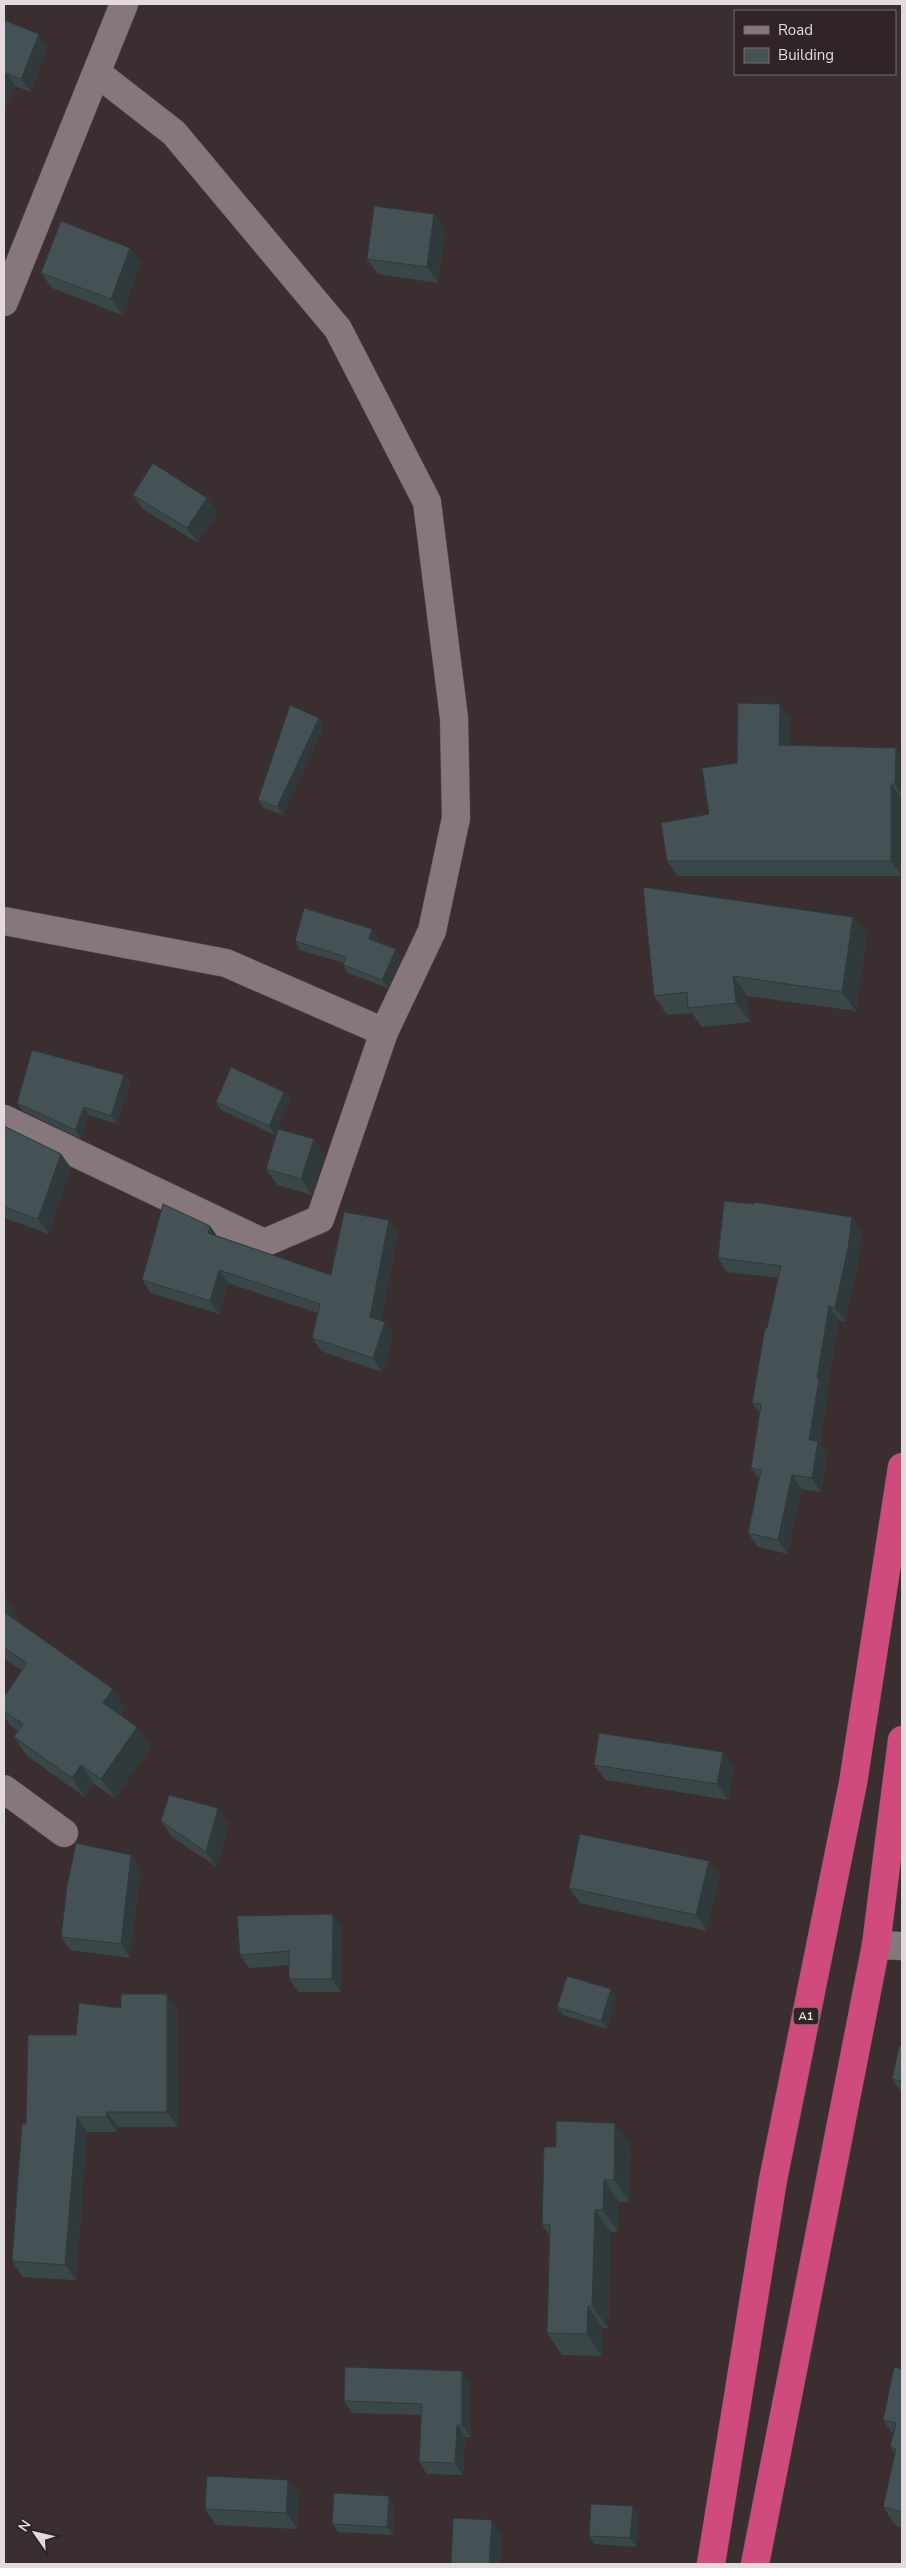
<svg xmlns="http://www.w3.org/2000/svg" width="906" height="2568" font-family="'Nunito Sans',sans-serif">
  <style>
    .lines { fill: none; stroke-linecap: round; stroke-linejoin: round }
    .minor-casing { stroke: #574d50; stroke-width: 29 }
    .highway-casing { stroke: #574d50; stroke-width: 29 }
    .minor { stroke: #85777b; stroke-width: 28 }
    .highway { stroke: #cf4b7d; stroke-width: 28 }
    .wall { fill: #3a4749 }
    .shaded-wall { fill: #30393c }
    .building { fill: #445255; stroke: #30393c }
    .labels { text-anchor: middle; stroke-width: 5; stroke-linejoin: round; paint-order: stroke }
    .shield { fill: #302427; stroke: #ada3a6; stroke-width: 1 }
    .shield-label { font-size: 11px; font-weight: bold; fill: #e2dadc }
  </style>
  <rect width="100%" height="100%" fill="#3a2e31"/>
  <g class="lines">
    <!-- minor casing -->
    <g class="minor-casing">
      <g id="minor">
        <polyline points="4,302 124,4"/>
        <polyline points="4,921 226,963 384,1032 432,931 456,818 454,718 427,502 338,329 174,133 97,73"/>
        <polyline points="4,1119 264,1243 320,1219 384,1032"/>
        <polyline points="4,1789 64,1833"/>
        <polyline points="876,1945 902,1946"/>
      </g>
    </g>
    <!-- highway casing -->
    <g class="highway-casing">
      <g id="highway">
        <polyline points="711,2564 773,2180 853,1783 902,1467"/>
        <polyline points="755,2564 876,1945 902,1740"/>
      </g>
    </g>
    <!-- minor -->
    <use href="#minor" class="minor"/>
    <!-- highway -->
    <use href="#highway" class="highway"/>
  </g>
  <!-- wall -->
  <g class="wall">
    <polygon points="4,20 48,47 31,92 15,86 4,111"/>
    <polygon points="434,214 445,230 438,283 378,274 367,259"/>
    <polygon points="130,248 141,263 122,315 52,288 41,273"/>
    <polygon points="133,495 207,498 218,513 198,543 144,510"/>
    <polygon points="780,704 791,719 790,746 902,757 902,876 678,876 667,861 709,814 737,763"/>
    <polygon points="324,727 283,815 264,808 258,800"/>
    <polygon points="853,917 867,936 856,1011 747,996 750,1022 702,1027 692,1013 667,1015 654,996"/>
    <polygon points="372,929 378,938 377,942 402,958 388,988 348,973 343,965 344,963 300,950 295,941"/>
    <polygon points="124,1075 130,1083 117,1124 89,1115 81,1139 23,1111 17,1103"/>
    <polygon points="284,1092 290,1100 275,1135 221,1110 216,1102"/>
    <polygon points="4,1126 61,1154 71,1168 49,1234 4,1218"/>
    <polygon points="325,1155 312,1195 277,1185 266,1169"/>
    <polygon points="852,1217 862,1231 858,1262 845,1322 839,1320 827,1390 828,1393 820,1444 827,1455 821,1492 801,1489 788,1554 758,1547 748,1533 759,1479 751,1468 760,1414 752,1403 767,1328 778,1278 727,1272 718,1258"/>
    <polygon points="210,1226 217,1236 331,1275 398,1233 381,1321 394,1335 382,1372 321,1351 312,1338 318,1313 228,1283 219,1314 151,1293 142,1280"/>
    <polygon points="4,1597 6,1599 19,1618 17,1621 126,1708 121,1715 151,1746 115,1798 94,1784 85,1797 27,1756 14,1737 18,1731 10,1725 4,1716 4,1697 22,1670 4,1659"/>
    <polygon points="594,1765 734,1768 728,1800 605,1780"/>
    <polygon points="218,1808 229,1824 217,1867 172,1837 161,1821"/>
    <polygon points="131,1855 141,1869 130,1958 70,1950 61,1937"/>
    <polygon points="709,1861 720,1877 707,1931 580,1903 569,1888"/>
    <polygon points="342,1927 341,1992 298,1992 289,1979 289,1965 249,1968 240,1955"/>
    <polygon points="617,1997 607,2029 563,2015 557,2007"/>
    <polygon points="121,2008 177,2009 178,2127 118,2127 117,2132 87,2132 76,2280 23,2277 12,2261 26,2124 76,2035"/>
    <polygon points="902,2046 902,2093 892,2079"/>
    <polygon points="631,2145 629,2202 619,2202 618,2232 611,2232 608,2328 603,2328 602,2356 562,2355 547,2333 549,2235 542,2224 556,2147"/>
    <polygon points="902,2369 902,2528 896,2526 883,2507 895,2454 890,2447 893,2434 883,2420"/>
    <polygon points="471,2383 471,2437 465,2437 463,2475 427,2474 419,2462 421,2415 352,2413 344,2401"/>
    <polygon points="288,2480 299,2496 297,2529 216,2525 205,2509"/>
    <polygon points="389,2496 394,2504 393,2535 338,2532 332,2524"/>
    <polygon points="639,2514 636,2547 594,2544 589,2536"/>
  </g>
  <!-- shaded-wall -->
  <g class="shaded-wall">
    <polygon points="39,34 48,47 31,92 21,79"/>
    <polygon points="6,73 15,86 4,111 4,77"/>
    <polygon points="434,214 445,230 438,283 427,267"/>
    <polygon points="130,248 141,263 122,315 111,299"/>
    <polygon points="207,498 218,513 198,543 187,528"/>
    <polygon points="780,704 791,719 790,760 779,745"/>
    <polygon points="319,718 324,727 283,815 277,807"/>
    <polygon points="896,748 902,757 902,795 895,784"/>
    <polygon points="891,784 902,799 902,876 891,861"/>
    <polygon points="853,917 867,936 856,1011 842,992"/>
    <polygon points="372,929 378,938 375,947 369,939"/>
    <polygon points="396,949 402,958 388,988 382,980"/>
    <polygon points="733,976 747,996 750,1022 736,1003"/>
    <polygon points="124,1075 130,1083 117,1124 111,1116"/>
    <polygon points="284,1092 290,1100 275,1135 269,1126"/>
    <polygon points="84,1107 89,1115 81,1139 75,1130"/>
    <polygon points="314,1139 325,1155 312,1195 301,1179"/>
    <polygon points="61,1154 71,1168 49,1234 38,1219"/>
    <polygon points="852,1217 862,1231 858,1262 845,1322 835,1308"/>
    <polygon points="389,1220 398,1233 380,1331 370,1317"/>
    <polygon points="210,1226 219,1239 208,1233"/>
    <polygon points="219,1270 228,1283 219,1314 210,1301"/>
    <polygon points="829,1306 839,1320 827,1390 828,1393 820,1444 827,1455 821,1492 812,1478 809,1440 817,1378"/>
    <polygon points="385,1322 394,1335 382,1372 373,1358"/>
    <polygon points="792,1475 801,1489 788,1554 778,1540"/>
    <polygon points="6,1599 19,1618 12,1628 4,1616 4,1601"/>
    <polygon points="113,1689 126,1708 117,1722 103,1703"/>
    <polygon points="137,1727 151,1746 115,1798 101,1779"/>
    <polygon points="723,1752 734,1768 728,1800 717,1784"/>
    <polygon points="81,1765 94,1784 85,1797 72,1778"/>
    <polygon points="218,1808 229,1824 217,1867 206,1852"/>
    <polygon points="4,1814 9,1821 4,1829"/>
    <polygon points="131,1855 141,1869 130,1958 121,1944"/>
    <polygon points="709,1861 720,1877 707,1931 696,1915"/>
    <polygon points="333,1914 342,1927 341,1992 332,1979"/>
    <polygon points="611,1989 617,1997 607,2029 601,2021"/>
    <polygon points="167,1994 177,2009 178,2127 167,2112"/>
    <polygon points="107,2112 118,2127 117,2132 107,2117"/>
    <polygon points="77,2117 87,2132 76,2280 65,2265"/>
    <polygon points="615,2123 631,2145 629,2202 614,2180"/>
    <polygon points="604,2180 619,2202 618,2232 603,2210"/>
    <polygon points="595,2210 611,2232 608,2328 592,2306"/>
    <polygon points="588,2306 603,2328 602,2356 587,2334"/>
    <polygon points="462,2371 471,2383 471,2437 462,2425"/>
    <polygon points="457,2425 465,2437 463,2475 455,2463"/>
    <polygon points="288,2480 299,2496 297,2529 286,2513"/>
    <polygon points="389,2496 394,2504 393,2535 387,2527"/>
    <polygon points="633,2506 639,2514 636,2547 630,2538"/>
    <polygon points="492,2520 502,2535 501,2564 489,2564"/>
  </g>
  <!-- building -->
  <g class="building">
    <polygon points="4,20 39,34 21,79 6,73 4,77"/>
    <polygon points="374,206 434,214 427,267 367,259"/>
    <polygon points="61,221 130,248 111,299 41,273"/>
    <polygon points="153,463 207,498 187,528 133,495"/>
    <polygon points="738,703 780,704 779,745 896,748 895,784 891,784 891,861 667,861 661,823 709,814 702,768 737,763"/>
    <polygon points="290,705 319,718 277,807 258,800"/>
    <polygon points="643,887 853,917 842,992 733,976 736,1003 688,1008 687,992 654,996"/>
    <polygon points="304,908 372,929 369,939 396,949 382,980 343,965 346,957 295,941"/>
    <polygon points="32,1050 124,1075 111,1116 84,1107 75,1130 17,1103"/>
    <polygon points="231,1067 284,1092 269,1126 216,1102"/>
    <polygon points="4,1126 61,1154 38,1219 4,1207"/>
    <polygon points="278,1129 314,1139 301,1179 266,1169"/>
    <polygon points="724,1201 754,1204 754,1202 852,1217 848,1248 835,1308 829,1306 817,1378 819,1379 809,1440 818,1441 812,1478 792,1475 778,1540 748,1533 761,1470 751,1468 761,1404 752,1403 765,1328 767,1328 781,1266 718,1258"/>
    <polygon points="163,1204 210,1226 208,1233 331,1275 344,1212 389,1220 370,1317 385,1322 373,1358 312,1338 320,1304 219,1270 210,1301 142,1280"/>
    <polygon points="4,1612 113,1689 103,1703 137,1727 101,1779 81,1765 72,1778 14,1737 23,1724 4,1711 4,1697 27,1663 4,1648"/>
    <polygon points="599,1733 723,1752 717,1784 594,1765"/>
    <polygon points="169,1795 218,1808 206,1852 161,1821"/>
    <polygon points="580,1834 709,1861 696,1915 569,1888"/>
    <polygon points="76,1843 131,1855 121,1944 61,1937 67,1886"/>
    <polygon points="333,1914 332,1979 289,1979 289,1951 240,1955 237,1916"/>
    <polygon points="567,1976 611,1989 601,2021 557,2007"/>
    <polygon points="121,1994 167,1994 167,2112 107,2112 107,2117 77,2117 65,2265 12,2261 22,2124 26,2124 28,2035 76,2035 79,2003 121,2008"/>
    <polygon points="899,2046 902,2046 902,2081 892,2079"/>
    <polygon points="556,2121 615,2123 614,2180 604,2180 603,2210 595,2210 592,2306 588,2306 587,2334 547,2333 550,2225 542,2224 544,2147 556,2147"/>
    <polygon points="345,2367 462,2371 462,2425 457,2425 455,2463 419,2462 422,2404 344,2401"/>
    <polygon points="894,2367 902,2369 902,2512 883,2507 896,2449 890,2447 896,2423 883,2420"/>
    <polygon points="207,2476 288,2480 286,2513 205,2509"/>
    <polygon points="334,2493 389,2496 387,2527 332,2524"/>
    <polygon points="591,2504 633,2506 630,2538 589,2536"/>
    <polygon points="453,2518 492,2520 489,2564 451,2564"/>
  </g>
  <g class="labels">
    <!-- shield labels -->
    <rect class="shield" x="793.5" y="2007.5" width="25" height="17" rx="4"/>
    <g class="shield-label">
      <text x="806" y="2020">A1</text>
    </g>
  </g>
  <!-- border -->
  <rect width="906" height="2568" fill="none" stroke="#e2dadc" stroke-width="10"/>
  <!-- legend -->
  <rect x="734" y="10" width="162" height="65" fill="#302427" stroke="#776d6f"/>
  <rect x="744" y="26" width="25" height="8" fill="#85777b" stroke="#776d6f"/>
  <text x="778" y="35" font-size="15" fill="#e2dadc">Road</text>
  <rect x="744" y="48" width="25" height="15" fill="#445255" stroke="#776d6f"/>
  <text x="778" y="60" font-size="15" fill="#e2dadc">Building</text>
  <!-- north arrow -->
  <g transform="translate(35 2533) rotate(304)" stroke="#302427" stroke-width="4" paint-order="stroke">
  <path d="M0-4L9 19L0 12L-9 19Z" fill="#e2dadc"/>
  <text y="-8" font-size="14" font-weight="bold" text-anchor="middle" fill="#e2dadc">N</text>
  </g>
</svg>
